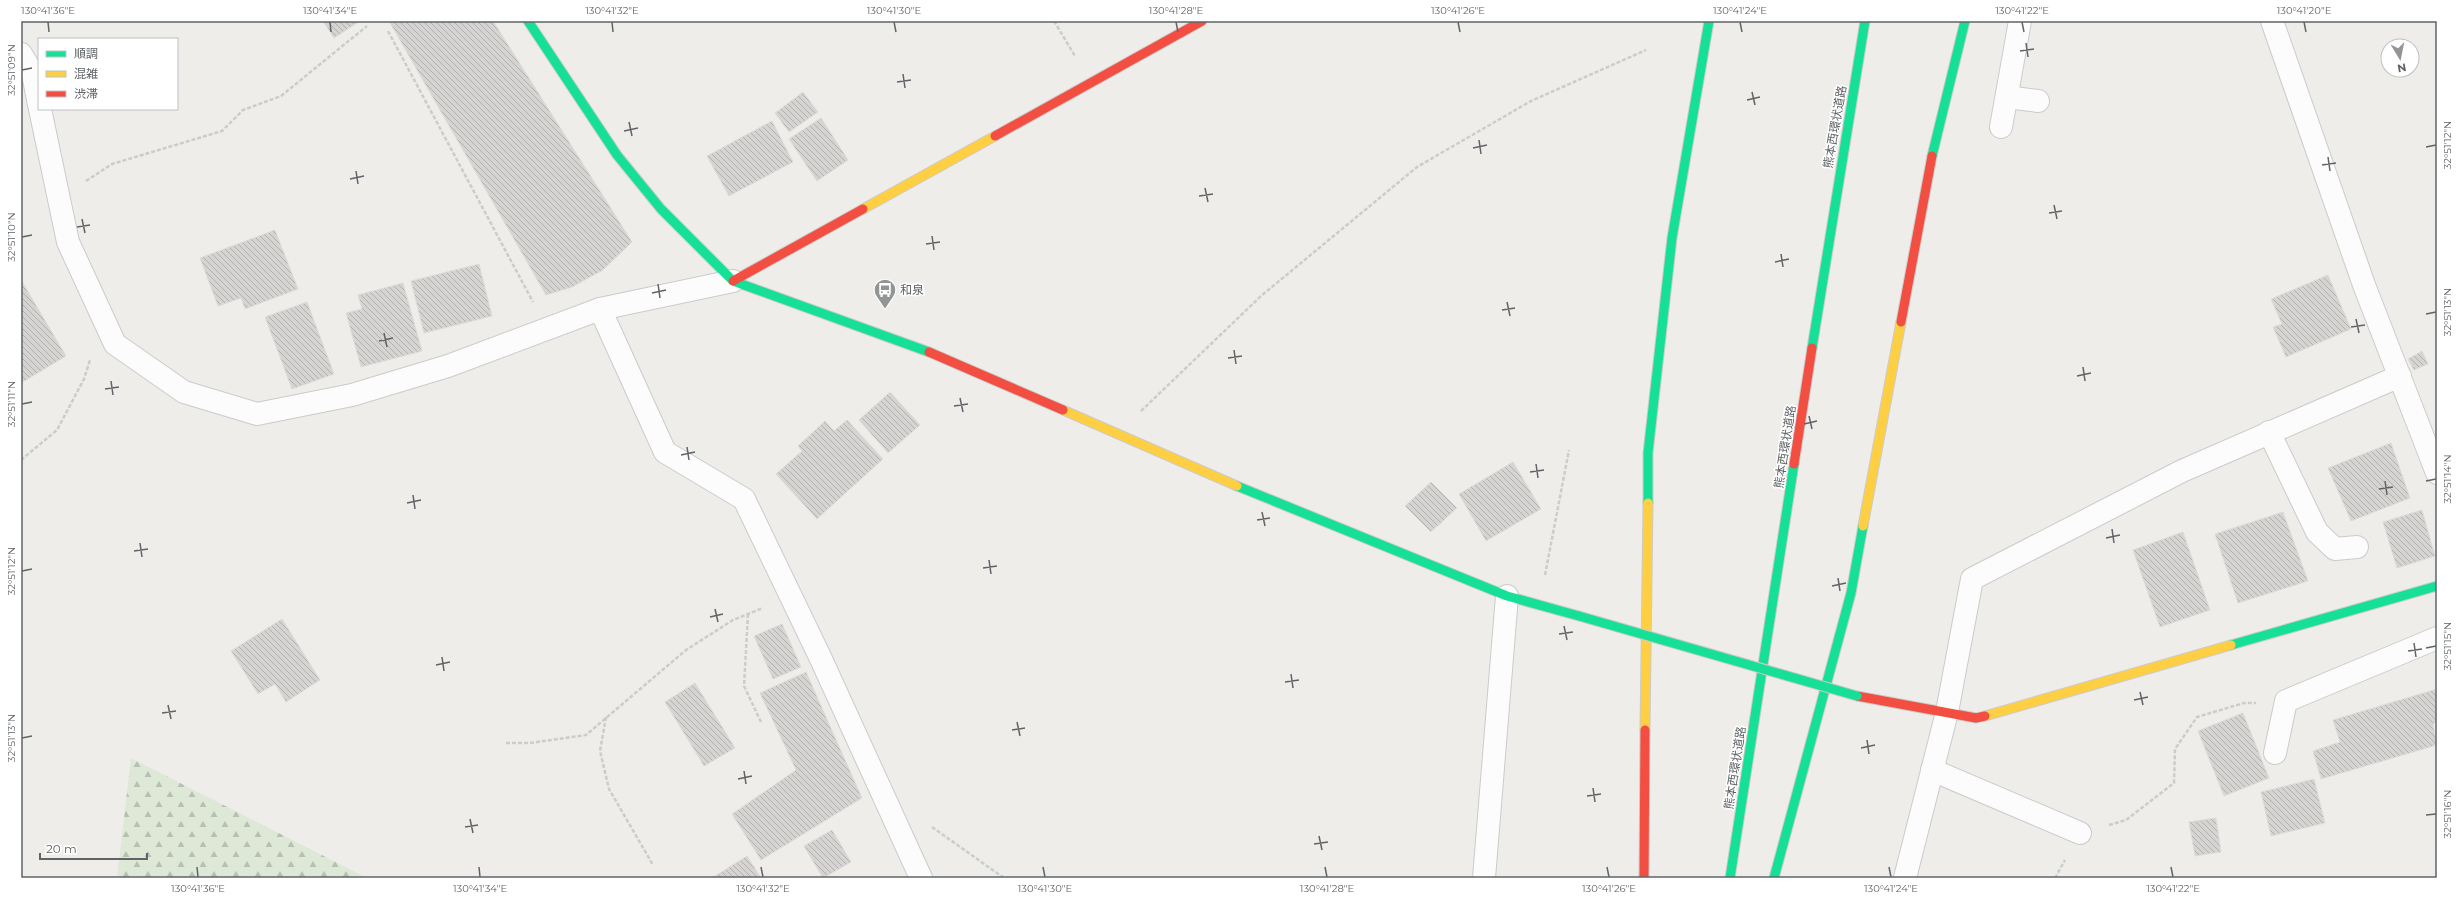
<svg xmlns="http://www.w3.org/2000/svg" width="2458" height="899" font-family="Montserrat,'Noto Sans JP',sans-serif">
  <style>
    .forest { fill: url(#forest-firs) }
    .building { fill: url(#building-back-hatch); stroke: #dedcd9 }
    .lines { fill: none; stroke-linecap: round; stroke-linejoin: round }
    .street-casing { stroke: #cbcbca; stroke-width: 24 }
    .fast-casing { stroke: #cbcbca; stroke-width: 11 }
    .slow-casing { stroke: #cbcbca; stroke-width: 11 }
    .jam-casing { stroke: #cbcbca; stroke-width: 11 }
    .path { stroke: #c9cdcb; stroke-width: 2.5; stroke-dasharray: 4 2; stroke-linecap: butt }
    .street { stroke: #fdfcfc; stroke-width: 22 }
    .fast { stroke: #16e098; stroke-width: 9 }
    .slow { stroke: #ffcf43; stroke-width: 9 }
    .jam { stroke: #f24e42; stroke-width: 9 }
    .fast-bridge-casing { stroke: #cbcbca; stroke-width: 11; stroke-linecap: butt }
    .fast-bridge { stroke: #16e098; stroke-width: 9 }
    .ticks { fill: none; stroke: #606467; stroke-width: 1.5 }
    .labels { text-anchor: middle; stroke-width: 3; stroke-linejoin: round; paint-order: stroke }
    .street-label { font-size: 12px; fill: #606467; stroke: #fff }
    .poi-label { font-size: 12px; fill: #606467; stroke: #fff; text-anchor: start }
    .neatline { fill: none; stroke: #606467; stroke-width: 1.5 }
    .ticks-label { font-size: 10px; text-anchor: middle; fill: #606467 }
  </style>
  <defs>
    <pattern id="forest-firs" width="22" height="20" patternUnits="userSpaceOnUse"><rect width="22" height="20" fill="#dde8d7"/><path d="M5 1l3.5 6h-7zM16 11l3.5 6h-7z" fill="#b7c0b2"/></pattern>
    <pattern id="building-back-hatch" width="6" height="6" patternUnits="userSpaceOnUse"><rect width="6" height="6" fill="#d6d4d3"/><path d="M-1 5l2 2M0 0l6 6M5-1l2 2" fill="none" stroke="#b1b0af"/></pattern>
  </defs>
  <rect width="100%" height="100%" fill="#efedea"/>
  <!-- forest -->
  <polygon class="forest" points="131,758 367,878 117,878"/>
  <!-- building -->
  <g class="building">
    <polygon points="323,21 360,21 334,38"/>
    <polygon points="389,21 493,21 632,242 603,270 572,287 546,295"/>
    <polygon points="803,92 818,112 789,132 775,113"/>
    <polygon points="821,118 848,160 817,181 789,139"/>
    <polygon points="772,121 793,162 729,196 707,156"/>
    <polygon points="275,230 298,289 245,309 241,298 218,306 200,258"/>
    <polygon points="479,264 492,316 424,333 411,281"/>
    <polygon points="2328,275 2351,329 2286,357 2273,327 2282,324 2271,299"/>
    <polygon points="21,280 66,356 21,383"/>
    <polygon points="403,283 422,351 361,367 346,313 362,309 358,295"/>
    <polygon points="307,302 334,374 292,389 265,317"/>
    <polygon points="2422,351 2428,364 2414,370 2408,359"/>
    <polygon points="890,392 920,425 888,453 859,420"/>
    <polygon points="847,420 883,459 817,519 776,474 802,451 798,446 825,421 834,431"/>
    <polygon points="2391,443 2410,498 2351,521 2328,468"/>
    <polygon points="1513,462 1541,509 1486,541 1459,494"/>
    <polygon points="1431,482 1457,508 1431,532 1405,506"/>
    <polygon points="2422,510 2435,556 2397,568 2383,522"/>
    <polygon points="2283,512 2308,581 2238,603 2215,534"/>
    <polygon points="2183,532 2210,610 2160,627 2133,550"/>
    <polygon points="282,619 320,680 286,702 275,684 258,694 231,651"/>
    <polygon points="782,624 801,667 773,679 754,636"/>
    <polygon points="806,672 862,798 761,860 732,814 796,770 760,693"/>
    <polygon points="695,683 735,748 704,766 665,702"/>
    <polygon points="2437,689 2437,722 2433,724 2437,745 2321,779 2313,751 2340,742 2333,720"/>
    <polygon points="2243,713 2269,778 2224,796 2198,731"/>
    <polygon points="2314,779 2325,823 2271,836 2261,792"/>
    <polygon points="2216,818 2221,852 2195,856 2189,822"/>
    <polygon points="832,830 851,862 823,878 804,846"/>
    <polygon points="747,856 761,878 712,878"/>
  </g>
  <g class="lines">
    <!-- street casing -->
    <g class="street-casing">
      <g id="street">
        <polyline points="2272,21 2364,285 2437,473"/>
        <polyline points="21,54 33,74 39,105"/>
        <polyline points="2007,97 2038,101"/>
        <polyline points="40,109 68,242 115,344 184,392 257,414 352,395 448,366 600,309 733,281"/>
        <polyline points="2001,127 2020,21"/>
        <polyline points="600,309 665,452 744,499 821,659 921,878"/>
        <polyline points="2269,432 2317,532 2335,549 2357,547"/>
        <polyline points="2275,753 2286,701 2437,638"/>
        <polyline points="1932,770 2080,833"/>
        <polyline points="1484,878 1507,596"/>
        <polyline points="1905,878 1947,712 1972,579 2182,471 2400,376"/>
      </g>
    </g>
    <!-- fast casing -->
    <g class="fast-casing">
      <g id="fast">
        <polyline points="528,21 617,155 661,209 733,281 929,352"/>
        <polyline points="1932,156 1965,21"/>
        <polyline points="1812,348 1865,21"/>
        <polyline points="1237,486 1507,596 1579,616"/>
        <polyline points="1648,503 1648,453 1672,238 1709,21"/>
        <polyline points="2231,645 2437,586"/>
        <polyline points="1730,878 1794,464"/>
        <polyline points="1774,878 1851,593 1863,526"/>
      </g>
    </g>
    <!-- slow casing -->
    <g class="slow-casing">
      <g id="slow">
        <polyline points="863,209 995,136"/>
        <polyline points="1063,410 1237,486"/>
        <polyline points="1863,526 1901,322"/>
        <polyline points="1985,716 2231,645"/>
        <polyline points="1645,730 1648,503"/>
      </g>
    </g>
    <!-- jam casing -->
    <g class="jam-casing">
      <g id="jam">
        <polyline points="995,136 1202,21"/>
        <polyline points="733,281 863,209"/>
        <polyline points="1901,322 1932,156"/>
        <polyline points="929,352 1063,410"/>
        <polyline points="1794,464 1812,348"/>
        <polyline points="1857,696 1976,718 1985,716"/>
        <polyline points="1644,878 1645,730"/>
      </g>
    </g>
    <!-- path -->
    <g class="path">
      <polyline points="1054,21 1075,56"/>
      <polyline points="388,31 533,302"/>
      <polyline points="86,181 112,164 222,131 243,110 281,96 367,26"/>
      <polyline points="1141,411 1261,296 1417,167 1531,101 1646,50"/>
      <polyline points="21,460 57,430 84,379 90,360"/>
      <polyline points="1545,575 1569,450"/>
      <polyline points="748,614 744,686 761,722"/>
      <polyline points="606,717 600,751 609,789 653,865"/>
      <polyline points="506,743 530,743 586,735 686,650 733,620 763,608"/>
      <polyline points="2109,825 2126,820 2174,783 2175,749 2197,717 2244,703 2256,703"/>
      <polyline points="932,827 1004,878"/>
      <polyline points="2055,878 2065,860"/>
    </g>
    <!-- street -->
    <use href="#street" class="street"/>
    <!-- fast -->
    <use href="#fast" class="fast"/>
    <!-- slow -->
    <use href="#slow" class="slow"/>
    <!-- jam -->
    <use href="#jam" class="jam"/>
    <!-- fast-bridge casing -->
    <g class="fast-bridge-casing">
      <polyline id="fast-bridge" points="1579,616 1857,696"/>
    </g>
    <!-- fast-bridge -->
    <use href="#fast-bridge" class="fast-bridge"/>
  </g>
  <!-- ticks -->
  <path class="ticks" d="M48 22 49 32M330 22 331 32M612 22 613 32M894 22 896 32M1176 22 1178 32M1458 22 1460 32M1740 22 1742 32M2022 22 2024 32M2304 22 2306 32M2026 43 2028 57M2020 51 2034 49M22 70 32 68M903 74 905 88M897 82 911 80M1752 92 1755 105M1747 100 1760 97M629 122 632 136M624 131 638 128M1479 140 1481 154M2426 147 2436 145M1473 148 1487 145M2328 157 2330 171M2322 165 2336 163M356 171 358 184M350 179 364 176M1205 188 1208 202M1199 196 1213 194M2054 205 2057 219M2049 213 2062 211M82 219 85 233M77 227 90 225M932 236 934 250M22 237 32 235M926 244 940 242M1781 254 1783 267M1775 262 1789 259M658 284 660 298M652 293 666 290M1507 302 1510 316M1502 310 1515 308M2426 314 2436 312M2356 319 2359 333M2351 327 2365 325M384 333 387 347M379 341 393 338M1234 350 1236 364M1228 358 1242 356M2083 367 2085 381M2077 376 2091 373M111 381 113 395M105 389 119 387M960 398 963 412M22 404 32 402M954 406 968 404M1809 416 1812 429M1804 424 1817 421M687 447 689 460M681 455 695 452M1536 464 1538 478M1530 472 1544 470M2385 481 2387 495M2426 481 2436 479M2379 489 2393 487M413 495 415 509M407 503 421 500M1262 512 1265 526M1257 520 1270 518M2112 529 2114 543M2106 538 2120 535M140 543 142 557M134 551 148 549M989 560 991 574M983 568 997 566M22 571 32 569M1838 578 1840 591M1832 586 1846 583M715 609 718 622M710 617 723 614M1564 626 1567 640M1559 634 1573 632M2414 643 2416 657M2426 648 2436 646M2408 651 2422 649M442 657 444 671M436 665 450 662M1291 674 1293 688M1285 682 1299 680M2140 692 2143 705M2134 700 2148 697M168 705 171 719M162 713 176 711M1017 722 1020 736M1012 730 1025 728M22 738 32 736M1867 740 1869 754M1861 748 1875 745M744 771 746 784M738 779 752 776M1593 788 1595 802M1587 796 1601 794M2426 815 2436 814M470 819 473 833M465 827 478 825M1319 836 1322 850M1314 844 1328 842M197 867 198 877M479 867 480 877M761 867 763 877M1043 867 1045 877M1325 867 1327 877M1607 867 1609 877M1889 867 1891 877M2171 867 2173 877"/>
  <!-- icons -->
  <defs>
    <g id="bus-pin" transform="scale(1.15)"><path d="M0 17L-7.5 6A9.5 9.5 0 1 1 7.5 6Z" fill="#929495" stroke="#fff"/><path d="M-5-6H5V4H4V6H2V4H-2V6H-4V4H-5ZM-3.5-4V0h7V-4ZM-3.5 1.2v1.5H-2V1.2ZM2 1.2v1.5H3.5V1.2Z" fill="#fff"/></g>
  </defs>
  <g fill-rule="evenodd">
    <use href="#bus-pin" x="885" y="290"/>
  </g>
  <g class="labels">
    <!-- street labels -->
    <g class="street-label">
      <text transform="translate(1835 127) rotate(-80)" y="4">熊本西環状道路</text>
      <text transform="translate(1785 447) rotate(-81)" y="4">熊本西環状道路</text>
      <text transform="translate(1735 768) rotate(-81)" y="4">熊本西環状道路</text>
    </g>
    <!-- poi labels -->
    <g class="poi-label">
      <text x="900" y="294">和泉</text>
    </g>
  </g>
  <!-- border -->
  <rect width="2458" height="899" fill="none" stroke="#ffffff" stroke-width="44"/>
  <!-- legend -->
  <rect x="38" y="38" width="140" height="72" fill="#ffffff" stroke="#bfc1c2"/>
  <rect x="46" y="51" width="20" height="6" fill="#16e098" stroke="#bfc1c2"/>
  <text x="74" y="58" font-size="12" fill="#606467">順調</text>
  <rect x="46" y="71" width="20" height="6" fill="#ffcf43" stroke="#bfc1c2"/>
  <text x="74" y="78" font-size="12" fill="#606467">混雑</text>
  <rect x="46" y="91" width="20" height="6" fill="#f24e42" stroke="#bfc1c2"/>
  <text x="74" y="98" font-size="12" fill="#606467">渋滞</text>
  <!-- north arrow -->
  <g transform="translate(2400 58) rotate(170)"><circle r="19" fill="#ffffff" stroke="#bfc1c2"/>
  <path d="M0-3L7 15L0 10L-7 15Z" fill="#929495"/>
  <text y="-6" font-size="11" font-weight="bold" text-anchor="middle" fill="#606467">N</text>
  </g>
  <!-- scale -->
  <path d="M40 853v6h107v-6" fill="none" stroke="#606467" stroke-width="2"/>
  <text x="46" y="853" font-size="12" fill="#606467" stroke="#ffffff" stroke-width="3" paint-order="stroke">20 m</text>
  <rect x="22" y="22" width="2414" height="855" class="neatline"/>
  <g class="ticks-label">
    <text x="48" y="14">130°41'36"E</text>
    <text x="330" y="14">130°41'34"E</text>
    <text x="612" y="14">130°41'32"E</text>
    <text x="894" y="14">130°41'30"E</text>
    <text x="1176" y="14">130°41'28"E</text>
    <text x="1458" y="14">130°41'26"E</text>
    <text x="1740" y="14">130°41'24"E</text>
    <text x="2022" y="14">130°41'22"E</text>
    <text x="2304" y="14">130°41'20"E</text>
    <text transform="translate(11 70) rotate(-90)" y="4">32°51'09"N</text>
    <text transform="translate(2447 145) rotate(-90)" y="4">32°51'12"N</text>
    <text transform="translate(11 237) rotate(-90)" y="4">32°51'10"N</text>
    <text transform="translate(2447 312) rotate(-90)" y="4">32°51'13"N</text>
    <text transform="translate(11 404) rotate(-90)" y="4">32°51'11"N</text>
    <text transform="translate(2447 479) rotate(-90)" y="4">32°51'14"N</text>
    <text transform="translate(11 571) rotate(-90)" y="4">32°51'12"N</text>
    <text transform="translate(2447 646) rotate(-90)" y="4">32°51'15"N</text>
    <text transform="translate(11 738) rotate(-90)" y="4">32°51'13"N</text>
    <text transform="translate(2447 814) rotate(-90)" y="4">32°51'16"N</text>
    <text x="198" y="892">130°41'36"E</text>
    <text x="480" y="892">130°41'34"E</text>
    <text x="763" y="892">130°41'32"E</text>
    <text x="1045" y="892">130°41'30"E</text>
    <text x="1327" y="892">130°41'28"E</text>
    <text x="1609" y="892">130°41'26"E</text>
    <text x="1891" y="892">130°41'24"E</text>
    <text x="2173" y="892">130°41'22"E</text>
  </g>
</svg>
